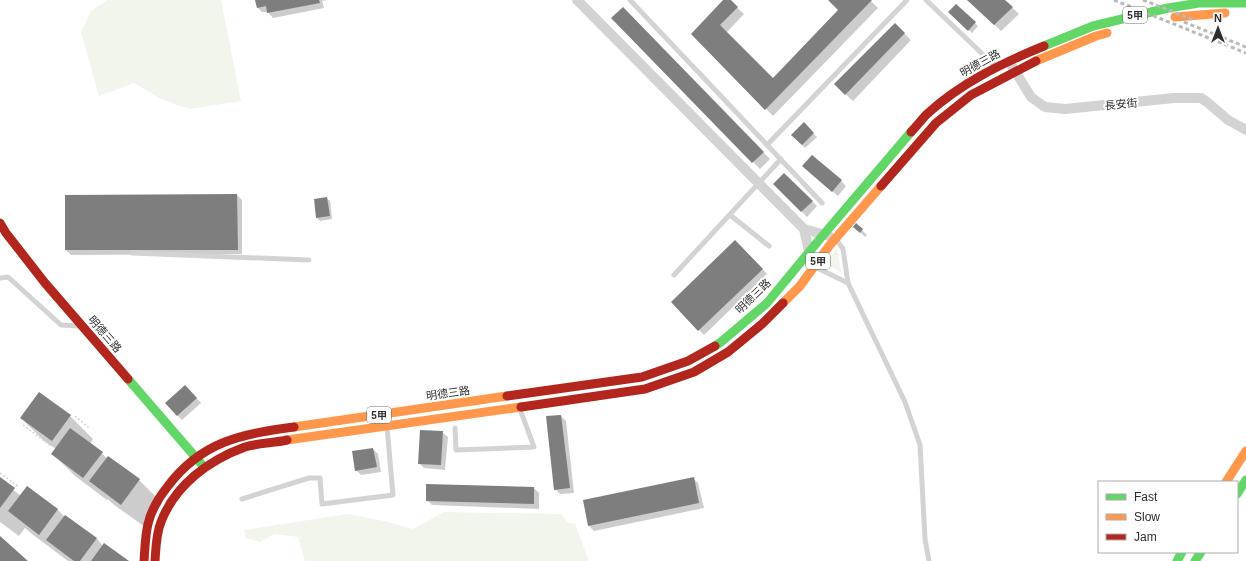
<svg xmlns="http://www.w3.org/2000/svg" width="1246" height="561" font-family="Helvetica,'Noto Sans TC',sans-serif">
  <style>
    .green { fill: #f1f5eb }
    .shadow { fill: #0003 }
    .building { fill: #7e7e7e }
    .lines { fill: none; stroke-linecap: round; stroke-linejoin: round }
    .path { stroke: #d3d3d3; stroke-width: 1.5; stroke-dasharray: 2 2; stroke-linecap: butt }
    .lane { stroke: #d3d3d3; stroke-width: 5 }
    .street { stroke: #d3d3d3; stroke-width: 10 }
    .fast { stroke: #63d668; stroke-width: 9 }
    .slow { stroke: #ff974d; stroke-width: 9 }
    .jam { stroke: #b3261e; stroke-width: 9 }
    .rail { stroke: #bababa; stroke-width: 3; stroke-dasharray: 4 3; stroke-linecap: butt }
    .labels { text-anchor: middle; stroke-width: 4; stroke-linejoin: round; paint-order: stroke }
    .shield { fill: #fff; stroke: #6d6d6d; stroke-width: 1 }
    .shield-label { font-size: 10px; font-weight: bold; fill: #2e2e2e }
    .street-label { font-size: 11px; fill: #2e2e2e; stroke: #fff }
  </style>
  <rect width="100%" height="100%" fill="#fff"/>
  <!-- green -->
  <g class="green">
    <polygon points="107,0 221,0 241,101 190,109 174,104 159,98 134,83 99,96 81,32 91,11"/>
    <polygon points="837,249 841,272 825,264"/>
    <polygon points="444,512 561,514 568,523 575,524 589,561 305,561 298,537 274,534 260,542 246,538 244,530 347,514 384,521 413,529"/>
  </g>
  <!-- shadow -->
  <g class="shadow">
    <polygon points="256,0 327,0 322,1 324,8 273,18 268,12 262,12 257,7"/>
    <polygon points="724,0 729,0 744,14 726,33 773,79 840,10 830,0 870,0 878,8 773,116 692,34"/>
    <polygon points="969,0 1004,0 1019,14 1001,31"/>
    <polygon points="956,6 978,26 972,33 950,12"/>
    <polygon points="623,9 770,159 760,169 613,18"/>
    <polygon points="895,24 911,40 853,101 842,91"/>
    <polygon points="804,124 817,137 805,148 792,135"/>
    <polygon points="808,171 841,181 846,186 838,196"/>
    <polygon points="784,175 817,206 807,217 775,184"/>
    <polygon points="237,195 242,200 242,254 71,255 66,250 66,196"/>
    <polygon points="326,198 330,201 332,219 320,221 317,218"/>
    <polygon points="857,225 867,235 865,237 860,232"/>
    <polygon points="735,241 767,274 704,335 672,302"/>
    <polygon points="190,391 201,403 182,420 177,415"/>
    <polygon points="70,416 93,439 90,444 107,458 139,480 162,503 145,527 113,504 108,499 107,500 75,476 52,453 56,449 44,441 21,418"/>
    <polygon points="561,416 566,421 574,493 560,494 555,489"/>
    <polygon points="442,432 448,437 445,470 424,468 419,463"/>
    <polygon points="373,449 378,454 381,472 361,475 356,470"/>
    <polygon points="693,478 698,483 704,508 594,531 589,526 584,501"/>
    <polygon points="0,479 21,496 27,487 58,510 65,517 66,516 97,539 103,546 128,561 68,561 32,534 25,528 19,536 0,522"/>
    <polygon points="427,485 534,488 539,493 539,509 432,505 427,500"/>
  </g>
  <!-- building -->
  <g class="building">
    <polygon points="255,0 319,0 320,3 267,13 266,6 257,8"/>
    <polygon points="723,0 731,0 738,7 720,25 773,78 838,10 828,0 872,0 765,110 691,34"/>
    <polygon points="967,0 1005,0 1013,7 994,25"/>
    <polygon points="956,4 976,22 968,31 948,12"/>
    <polygon points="623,7 764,152 752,163 611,18"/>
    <polygon points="895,23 905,33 845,95 834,84"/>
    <polygon points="804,122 814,133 802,145 791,135"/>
    <polygon points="812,155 842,180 832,192 802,166"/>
    <polygon points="784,173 813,201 801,212 773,184"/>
    <polygon points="237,194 238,250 65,250 65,195"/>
    <polygon points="327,197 330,216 316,218 314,199"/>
    <polygon points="856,223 863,229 860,233 853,227"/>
    <polygon points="735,240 763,269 698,331 671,302"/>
    <polygon points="185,385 197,398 177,416 165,403"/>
    <polygon points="39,392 71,415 52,441 20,418"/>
    <polygon points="561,415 570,488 554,490 546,416"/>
    <polygon points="70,428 103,452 83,478 51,454"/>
    <polygon points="420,430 443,431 441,465 418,464"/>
    <polygon points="373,448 377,467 355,471 352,451"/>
    <polygon points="108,456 140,479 121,505 89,481"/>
    <polygon points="0,477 15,488 0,508"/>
    <polygon points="694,477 699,503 588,526 583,500"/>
    <polygon points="426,484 534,487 534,504 426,501"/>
    <polygon points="27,486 58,509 39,535 8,511"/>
    <polygon points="65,515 97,538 80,561 74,561 46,540"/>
    <polygon points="0,536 28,561 0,561"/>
    <polygon points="104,543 129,561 91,561"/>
  </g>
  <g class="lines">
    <!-- path -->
    <g class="path">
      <polyline points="75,416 90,429"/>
      <polyline points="23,425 51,446"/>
      <polyline points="0,473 19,487"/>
    </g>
    <!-- lane -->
    <g class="lane">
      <polyline points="630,0 822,203"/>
      <polyline points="926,0 996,67"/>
      <polyline points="767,145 907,0"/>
      <polyline points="730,215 769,246"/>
      <polyline points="836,239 843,249 848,283 905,402 920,445 925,539 929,561"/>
      <polyline points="132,253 309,260"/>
      <polyline points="815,267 848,283"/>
      <polyline points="674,275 781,159"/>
      <polyline points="0,278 8,277 61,325 78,326"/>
      <polyline points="455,428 456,450 534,447 520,409"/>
      <polyline points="242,499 309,478 320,478 322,504 393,495 387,427"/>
    </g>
    <!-- street -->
    <g class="street">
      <polyline points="577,0 804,229 829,236"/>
      <polyline points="1012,66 1031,97 1045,107 1065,109 1174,98 1201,98 1207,102 1228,120 1246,130"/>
      <polyline points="804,229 810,256"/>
    </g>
    <!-- fast -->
    <g class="fast">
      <polyline points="1044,46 1093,26 1168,8 1199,3 1246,3"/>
      <polyline points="715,346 721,342 767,303 824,234 911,132"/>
      <polyline points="128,379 204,467"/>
      <polyline points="1237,494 1246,480"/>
      <polyline points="1177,561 1182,552"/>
      <polyline points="1195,561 1201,552"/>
    </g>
    <!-- slow -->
    <g class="slow">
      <polyline points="1175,17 1225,13"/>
      <polyline points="1036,61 1096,36 1107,33"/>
      <polyline points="783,303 800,286 829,246 881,186"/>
      <polyline points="294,427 507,396"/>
      <polyline points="287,440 521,407"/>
      <polyline points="1226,482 1246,451"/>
    </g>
    <!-- jam -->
    <g class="jam">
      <path d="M911 132C917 126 922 119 927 114 961 83 1002 63 1044 46"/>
      <polyline points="881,186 936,123 971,95 1036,61"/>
      <polyline points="0,223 6,233 45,283 128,379"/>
      <polyline points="507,396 642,377 688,361 715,346"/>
      <polyline points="521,407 645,389 694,372 728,352 762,324 783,303"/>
      <path d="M144 561C145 549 145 536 148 524 151 511 159 497 168 486 202 441 242 434 294 427"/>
      <path d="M155 561C156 548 156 534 161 522 175 485 209 460 245 447 258 443 274 443 287 440"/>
    </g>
    <!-- rail -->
    <g class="rail">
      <polyline points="1114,0 1246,53"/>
      <polyline points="1143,0 1194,20"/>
      <polyline points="1184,22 1246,47"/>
    </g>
  </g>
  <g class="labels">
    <!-- shield labels -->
    <g class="shield">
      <rect x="1123" y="7" width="24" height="16" rx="3"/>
      <rect x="806" y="253" width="24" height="16" rx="3"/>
      <rect x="367" y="407" width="24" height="16" rx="3"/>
    </g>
    <g class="shield-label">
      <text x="1135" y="19">5甲</text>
      <text x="818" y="265">5甲</text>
      <text x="379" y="419">5甲</text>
    </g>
    <!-- street labels -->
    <g class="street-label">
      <text transform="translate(980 63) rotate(-29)" y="4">明德三路</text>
      <text transform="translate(1121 104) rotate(-6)" y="4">長安街</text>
      <text transform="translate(753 296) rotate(-44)" y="4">明德三路</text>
      <text transform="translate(105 334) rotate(49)" y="4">明德三路</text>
      <text transform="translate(448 393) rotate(-8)" y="4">明德三路</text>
    </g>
  </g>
  <!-- legend -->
  <rect x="1098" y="481" width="140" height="72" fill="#ffffff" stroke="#ababab"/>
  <rect x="1106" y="494" width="20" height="6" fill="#63d668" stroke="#ababab"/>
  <text x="1134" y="501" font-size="12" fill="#2e2e2e">Fast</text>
  <rect x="1106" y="514" width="20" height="6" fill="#ff974d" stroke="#ababab"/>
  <text x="1134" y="521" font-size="12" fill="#2e2e2e">Slow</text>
  <rect x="1106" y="534" width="20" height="6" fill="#b3261e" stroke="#ababab"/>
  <text x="1134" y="541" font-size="12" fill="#2e2e2e">Jam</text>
  <!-- north arrow -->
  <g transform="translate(1218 28)" stroke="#ffffff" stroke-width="3" paint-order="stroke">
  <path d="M0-3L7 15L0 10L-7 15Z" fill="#2e2e2e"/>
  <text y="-6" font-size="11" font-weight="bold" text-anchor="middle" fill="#2e2e2e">N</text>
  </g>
</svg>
